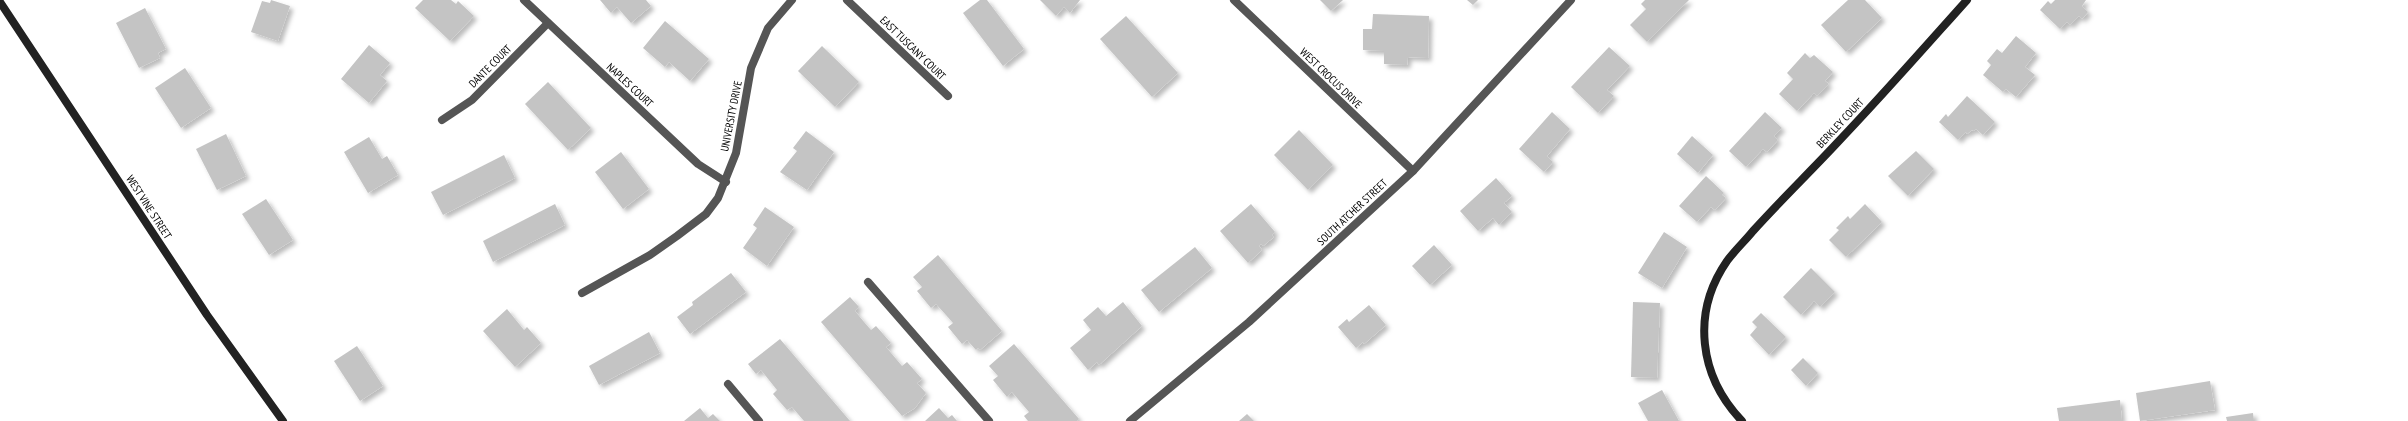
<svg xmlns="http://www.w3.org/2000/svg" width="2408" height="421" font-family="'PT Sans Narrow',sans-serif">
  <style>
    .building { fill: #c4c4c4; filter: url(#shadow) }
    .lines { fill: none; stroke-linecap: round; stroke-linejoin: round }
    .street { stroke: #555; stroke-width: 8 }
    .secondary { stroke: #222; stroke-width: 8 }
    .labels { text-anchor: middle; stroke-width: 3; stroke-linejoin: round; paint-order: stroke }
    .street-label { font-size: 11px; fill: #000; stroke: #fff }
  </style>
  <defs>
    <filter id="shadow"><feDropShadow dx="3.5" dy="3.5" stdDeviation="2" flood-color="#0004"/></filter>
  </defs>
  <rect width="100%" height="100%" fill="#fff"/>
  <!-- building -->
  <g class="building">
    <polygon points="271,0 290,6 278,41 251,32 262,1 270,3"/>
    <polygon points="423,0 451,0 456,4 458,1 474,16 450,41 415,8"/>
    <polygon points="600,0 646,0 651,6 631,23 617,7 611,13"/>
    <polygon points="980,0 987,0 1024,49 1003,66 963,13"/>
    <polygon points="1040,0 1080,0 1070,13 1064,7 1056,16"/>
    <polygon points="1320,0 1343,0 1331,11"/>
    <polygon points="1467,0 1478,0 1473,5"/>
    <polygon points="1645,0 1689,0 1647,42 1630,25 1646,9 1641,4"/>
    <polygon points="1848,0 1865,0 1882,18 1846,52 1821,25"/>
    <polygon points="2055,0 2086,0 2082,6 2088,12 2082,19 2079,16 2070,25 2067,22 2060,29 2040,10 2048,1 2051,4"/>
    <polygon points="145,8 166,49 158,53 160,58 139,68 116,23"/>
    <polygon points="1373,14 1429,16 1428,58 1408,57 1407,65 1384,64 1384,51 1363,50 1363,29 1372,29"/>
    <polygon points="1126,16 1178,73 1152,97 1100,39"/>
    <polygon points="665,21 709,59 690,81 669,62 665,67 643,48"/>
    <polygon points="2016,36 2036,53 2025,67 2035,75 2016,97 2006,89 2003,92 1983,75 1991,65 1987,61 1997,49 2002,53"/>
    <polygon points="369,45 390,63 380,75 387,81 369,103 341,79"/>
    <polygon points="822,46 859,82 835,107 798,71"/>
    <polygon points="1609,47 1630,66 1607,90 1614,96 1598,113 1571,87"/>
    <polygon points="1805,53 1810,58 1814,55 1833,72 1825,81 1829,84 1817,96 1814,93 1797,111 1779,94 1793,79 1787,73"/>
    <polygon points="185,68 211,108 181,128 155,88"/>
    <polygon points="548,82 591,128 568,150 525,104"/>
    <polygon points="1967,96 1995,122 1983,135 1976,129 1974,131 1972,130 1967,134 1966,132 1958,140 1939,122 1946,114 1948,117"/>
    <polygon points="1552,112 1570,129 1547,156 1553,162 1544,172 1519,149"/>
    <polygon points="1765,112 1782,128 1774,136 1778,140 1767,152 1763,149 1746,167 1729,151"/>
    <polygon points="1299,130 1333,165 1308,190 1274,155"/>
    <polygon points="806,131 834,152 807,190 780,172 797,151 793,148"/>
    <polygon points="226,134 246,176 217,190 196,149"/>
    <polygon points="1692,136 1713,155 1698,173 1677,154"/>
    <polygon points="369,137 382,159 387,156 398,175 368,193 344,152"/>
    <polygon points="1916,151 1934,169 1908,196 1888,176"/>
    <polygon points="621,152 649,189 623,209 595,172"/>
    <polygon points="504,155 515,178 443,215 431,192"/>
    <polygon points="1706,176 1724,193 1722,195 1726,198 1715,210 1711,207 1697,222 1679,206"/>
    <polygon points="1496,178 1512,196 1504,203 1512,212 1499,225 1493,218 1478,231 1460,211"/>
    <polygon points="266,199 293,240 269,255 242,214"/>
    <polygon points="555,204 565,225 493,262 483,241"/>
    <polygon points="1251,204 1275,232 1272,235 1274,237 1263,246 1261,244 1259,246 1262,250 1248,263 1220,231"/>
    <polygon points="1865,204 1882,222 1846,257 1829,240 1839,230 1836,228 1848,216 1850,219"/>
    <polygon points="765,207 794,227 767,266 743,248 757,228 753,225"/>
    <polygon points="1664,232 1687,247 1662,288 1638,273"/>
    <polygon points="1434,245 1452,265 1430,285 1412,266"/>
    <polygon points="1195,247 1212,268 1159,312 1141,290"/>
    <polygon points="938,255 1002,331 980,350 978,348 976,350 967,340 962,344 948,327 953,323 946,315 936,304 931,308 917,291 922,287 913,277"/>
    <polygon points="1811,268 1835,292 1820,307 1814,301 1801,315 1783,297"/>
    <polygon points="731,273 746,292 690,334 677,317 693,305 692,302"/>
    <polygon points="850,297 859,307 855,311 864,322 871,330 876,326 891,343 886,347 902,366 907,362 922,379 917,383 926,393 915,408 902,416 821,322"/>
    <polygon points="1123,302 1142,326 1099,365 1097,362 1088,370 1070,348 1091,330 1083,320 1098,307 1106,316"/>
    <polygon points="1633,302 1660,303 1657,378 1631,377"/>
    <polygon points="1369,305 1386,325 1364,344 1363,342 1356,348 1338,327 1347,319 1349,322"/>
    <polygon points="507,309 524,330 527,327 541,343 515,367 483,331"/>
    <polygon points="1761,313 1786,337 1769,355 1750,335 1757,327 1752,322"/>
    <polygon points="649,332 660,353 599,385 589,366"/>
    <polygon points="780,339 797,359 850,421 804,421 792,407 787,410 773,394 777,390 761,370 756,374 748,364"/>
    <polygon points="1014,344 1079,419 1077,421 1028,421 1024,416 1029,412 1012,392 1007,397 993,380 998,376 989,366"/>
    <polygon points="357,346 383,386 360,401 334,361"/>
    <polygon points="1803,358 1818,373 1806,386 1791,370"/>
    <polygon points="2210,381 2215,410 2140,421 2136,393"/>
    <polygon points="1662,390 1679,421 1648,421 1638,403"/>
    <polygon points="2120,400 2122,421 2059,421 2057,408"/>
    <polygon points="700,408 708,418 713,414 720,421 684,421"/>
    <polygon points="939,408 948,418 952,415 957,421 925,421"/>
    <polygon points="2253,413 2254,421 2227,421 2226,417"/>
    <polygon points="1247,414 1254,421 1239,421"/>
  </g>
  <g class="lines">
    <!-- street -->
    <g class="street">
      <polyline points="524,0 698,164 726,182"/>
      <polyline points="847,0 948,96"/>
      <polyline points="1234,0 1413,171"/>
      <polyline points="442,120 472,100 548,23"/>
      <polyline points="868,282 989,421"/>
      <polyline points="582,293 650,255 677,236 706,214 718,198 736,153 751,68 768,28 792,0"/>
      <polyline points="728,384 759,421"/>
      <polyline points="1130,421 1249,322 1413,171 1571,0"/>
    </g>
    <!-- secondary -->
    <g class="secondary">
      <polyline points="0,2 207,315 283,421"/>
      <path d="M1742 421C1699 376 1691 313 1727 261 1735 250 1745 241 1753 231 1780 201 1809 173 1837 143 1881 97 1924 48 1967 0"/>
    </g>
  </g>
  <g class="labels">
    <!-- street labels -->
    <g class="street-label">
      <text transform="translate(913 48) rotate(44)" y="4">EAST TUSCANY COURT</text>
      <text transform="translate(490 66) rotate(-45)" y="4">DANTE COURT</text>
      <text transform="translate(1331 78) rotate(44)" y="4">WEST CROCUS DRIVE</text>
      <text transform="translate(630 85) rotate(43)" y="4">NAPLES COURT</text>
      <text transform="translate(731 116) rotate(-79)" y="4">UNIVERSITY DRIVE</text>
      <text transform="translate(1840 123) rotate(-47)" y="4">BERKLEY COURT</text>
      <text transform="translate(149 207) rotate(57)" y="4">WEST VINE STREET</text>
      <text transform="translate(1352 212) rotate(-43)" y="4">SOUTH ATCHER STREET</text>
    </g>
  </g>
</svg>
